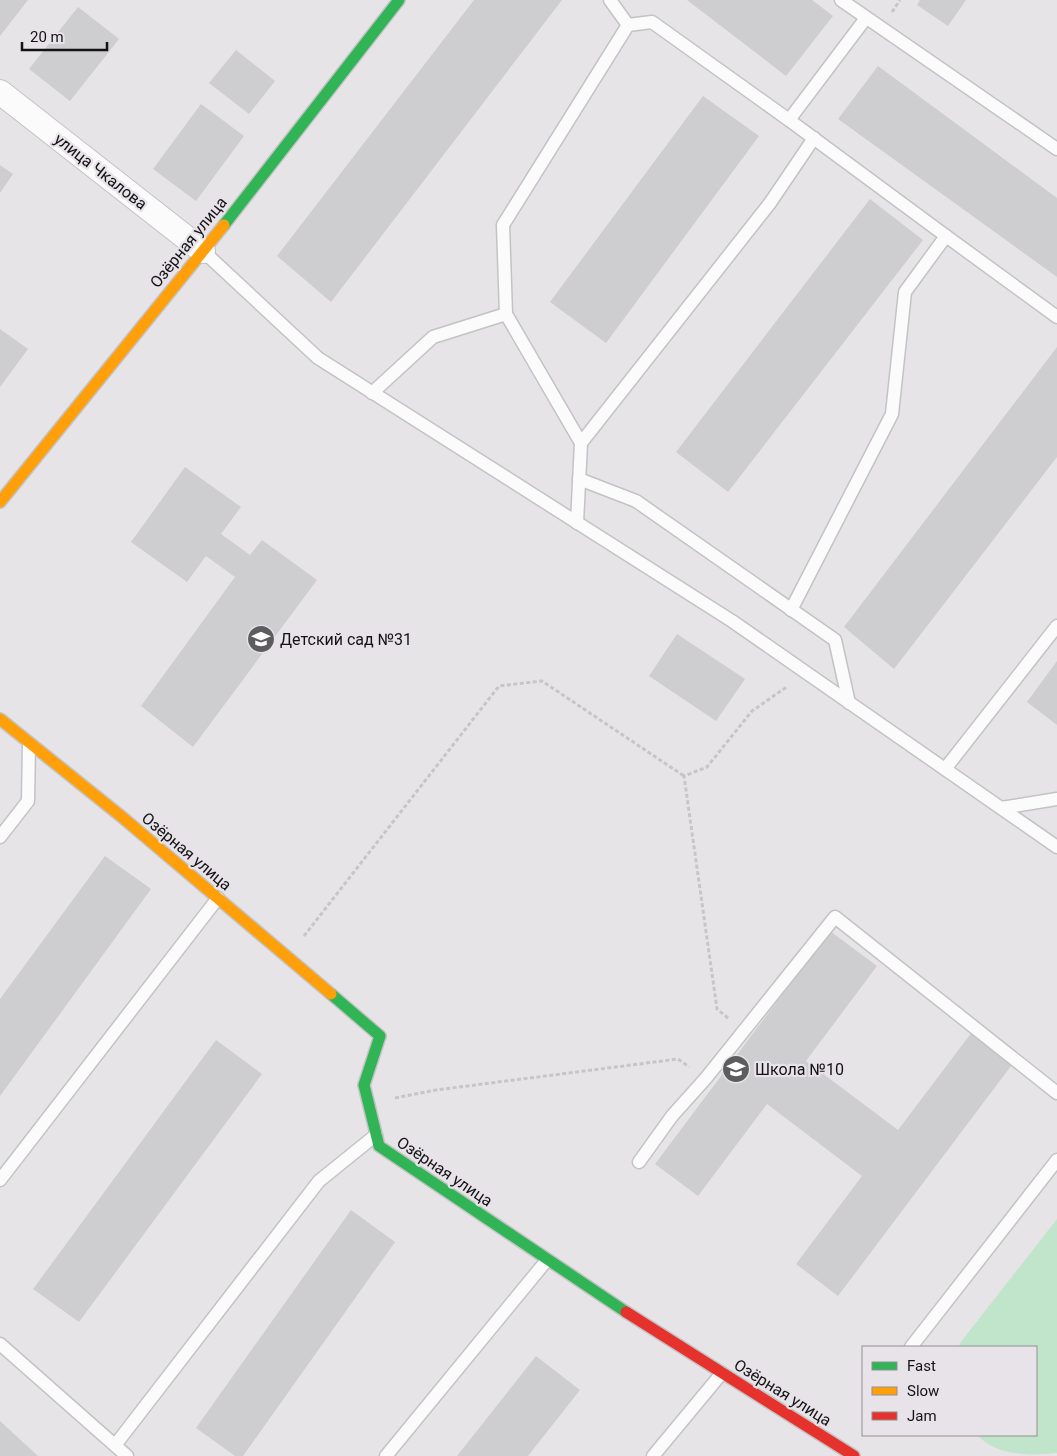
<svg xmlns="http://www.w3.org/2000/svg" width="1057" height="1456" font-family="Roboto,sans-serif">
  <style>
    .green { fill: #c1e5ca }
    .building { fill: #cecdcf }
    .lines { fill: none; stroke-linecap: round; stroke-linejoin: round }
    .lane-casing { stroke: #c3c2c4; stroke-width: 15 }
    .street-casing { stroke: #c3c2c4; stroke-width: 26 }
    .fast-casing { stroke: #c3c2c4; stroke-width: 14 }
    .slow-casing { stroke: #c3c2c4; stroke-width: 14 }
    .jam-casing { stroke: #c3c2c4; stroke-width: 14 }
    .path { stroke: #c7c5c7; stroke-width: 3; stroke-dasharray: 4 2.5; stroke-linecap: butt }
    .lane { stroke: #fbfbfb; stroke-width: 12 }
    .street { stroke: #fbfbfb; stroke-width: 24 }
    .fast { stroke: #30b455; stroke-width: 11 }
    .slow { stroke: #ff9f0a; stroke-width: 11 }
    .jam { stroke: #e5322d; stroke-width: 11 }
    .labels { text-anchor: middle; stroke-width: 4.5; stroke-linejoin: round; paint-order: stroke }
    .street-label { font-size: 16px; fill: #131214; stroke: #e7e3e8 }
    .poi-label { font-size: 16px; fill: #131214; stroke: #e7e3e8; text-anchor: start }
  </style>
  <rect width="100%" height="100%" fill="#e6e4e7"/>
  <!-- green -->
  <path class="green" d="M1057 1219V1453C1029 1456 997 1456 977 1435H1036V1347H959L960 1343Z"/>
  <!-- building -->
  <g class="building">
    <polygon points="0,0 28,0 0,36"/>
    <polygon points="474,0 562,0 331,302 277,256"/>
    <polygon points="687,0 812,0 833,16 786,76"/>
    <polygon points="920,0 966,0 948,26 917,5"/>
    <polygon points="78,7 119,39 70,101 29,69"/>
    <polygon points="236,50 275,81 249,114 209,83"/>
    <polygon points="878,66 1057,198 1057,277 838,119"/>
    <polygon points="703,96 759,136 606,343 550,302"/>
    <polygon points="201,104 244,136 196,201 153,169"/>
    <polygon points="0,165 13,174 0,193"/>
    <polygon points="870,199 923,240 728,492 676,452"/>
    <polygon points="0,329 28,349 0,387"/>
    <polygon points="1057,347 1057,457 894,669 844,627"/>
    <polygon points="185,467 241,507 221,534 250,555 262,540 317,580 193,747 141,706 235,577 206,556 187,582 131,542"/>
    <polygon points="677,634 745,679 716,721 649,676"/>
    <polygon points="1057,661 1057,725 1027,702"/>
    <polygon points="105,856 151,889 0,1096 0,999"/>
    <polygon points="830,931 877,966 806,1061 898,1130 972,1032 1014,1062 838,1296 796,1264 862,1176 767,1104 698,1196 655,1164"/>
    <polygon points="216,1040 262,1074 79,1322 33,1289"/>
    <polygon points="351,1210 395,1242 243,1456 235,1456 196,1428"/>
    <polygon points="536,1356 580,1390 528,1456 457,1456"/>
    <polygon points="0,1421 38,1456 0,1456"/>
  </g>
  <g class="lines">
    <!-- lane casing -->
    <g class="lane-casing">
      <g id="lane">
        <polyline points="841,0 1057,149"/>
        <polyline points="628,25 652,22 789,120 866,18"/>
        <polyline points="789,120 946,236 905,292 892,414 791,610"/>
        <polyline points="946,236 1057,317"/>
        <polyline points="203,251 318,358 732,621 1057,847"/>
        <polyline points="372,393 433,337 506,314"/>
        <polyline points="581,443 770,203 814,138"/>
        <polyline points="579,479 636,501 835,640 849,703"/>
        <polyline points="577,523 581,443 506,314 503,225 628,25 610,0"/>
        <polyline points="945,769 1057,626"/>
        <polyline points="1001,808 1057,799"/>
        <polyline points="0,837 28,801 29,744"/>
        <polyline points="639,1162 672,1116 706,1078 835,917 1057,1093"/>
        <polyline points="0,1180 218,898"/>
        <polyline points="0,1344 127,1456"/>
        <polyline points="911,1347 1057,1160"/>
        <polyline points="116,1444 319,1181 376,1135"/>
        <polyline points="386,1456 547,1260"/>
        <polyline points="653,1456 722,1373"/>
      </g>
    </g>
    <!-- street casing -->
    <g class="street-casing">
      <polyline id="street" points="0,92 203,251"/>
    </g>
    <!-- fast casing -->
    <g class="fast-casing">
      <g id="fast">
        <polyline points="224,225 399,0"/>
        <polyline points="331,994 380,1036 364,1085 379,1146 626,1312"/>
      </g>
    </g>
    <!-- slow casing -->
    <g class="slow-casing">
      <g id="slow">
        <polyline points="0,502 224,225"/>
        <polyline points="0,719 122,817 331,994"/>
      </g>
    </g>
    <!-- jam casing -->
    <g class="jam-casing">
      <polyline id="jam" points="626,1312 854,1456"/>
    </g>
    <!-- path -->
    <g class="path">
      <polyline points="892,12 900,0"/>
      <polyline points="304,936 499,686 542,681 684,776"/>
      <polyline points="728,1018 717,1009 684,776 707,767 752,711 788,686"/>
      <polyline points="395,1098 436,1090 678,1059 689,1067"/>
    </g>
    <!-- lane -->
    <use href="#lane" class="lane"/>
    <!-- street -->
    <use href="#street" class="street"/>
    <!-- fast -->
    <use href="#fast" class="fast"/>
    <!-- slow -->
    <use href="#slow" class="slow"/>
    <!-- jam -->
    <use href="#jam" class="jam"/>
  </g>
  <!-- icons -->
  <defs>
    <g id="school-disc" transform="scale(1.4375)"><circle r="9.5" fill="#5d5c5e" stroke="#e7e3e8"/><path d="M0-5L7-2L0 1L-7-2ZM-4 1L0 2.5L4 1V4Q0 6-4 4Z" fill="#fff"/></g>
  </defs>
  <g fill-rule="evenodd">
    <use href="#school-disc" x="261" y="639"/>
    <use href="#school-disc" x="736" y="1069"/>
  </g>
  <g class="labels">
    <!-- street labels -->
    <g class="street-label">
      <text transform="translate(101 171) rotate(38)" y="6">улица Чкалова</text>
      <text transform="translate(188 242) rotate(-51)" y="6">Озёрная улица</text>
      <text transform="translate(187 851) rotate(40)" y="6">Озёрная улица</text>
      <text transform="translate(445 1171) rotate(34)" y="6">Озёрная улица</text>
      <text transform="translate(783 1392) rotate(32)" y="6">Озёрная улица</text>
    </g>
    <!-- poi labels -->
    <g class="poi-label">
      <text x="280" y="645">Детский сад №31</text>
      <text x="755" y="1075">Школа №10</text>
    </g>
  </g>
  <!-- legend -->
  <rect x="862" y="1346" width="175" height="90" fill="#e7e3e8" stroke="#928f93"/>
  <rect x="872" y="1362" width="25" height="8" fill="#30b455" stroke="#928f93"/>
  <text x="907" y="1371" font-size="15" fill="#131214">Fast</text>
  <rect x="872" y="1387" width="25" height="8" fill="#ff9f0a" stroke="#928f93"/>
  <text x="907" y="1396" font-size="15" fill="#131214">Slow</text>
  <rect x="872" y="1412" width="25" height="8" fill="#e5322d" stroke="#928f93"/>
  <text x="907" y="1421" font-size="15" fill="#131214">Jam</text>
  <!-- scale -->
  <path d="M22 42v8h85v-8" fill="none" stroke="#131214" stroke-width="2.5"/>
  <text x="30" y="42" font-size="15" fill="#131214" stroke="#e7e3e8" stroke-width="4" paint-order="stroke">20 m</text>
</svg>
